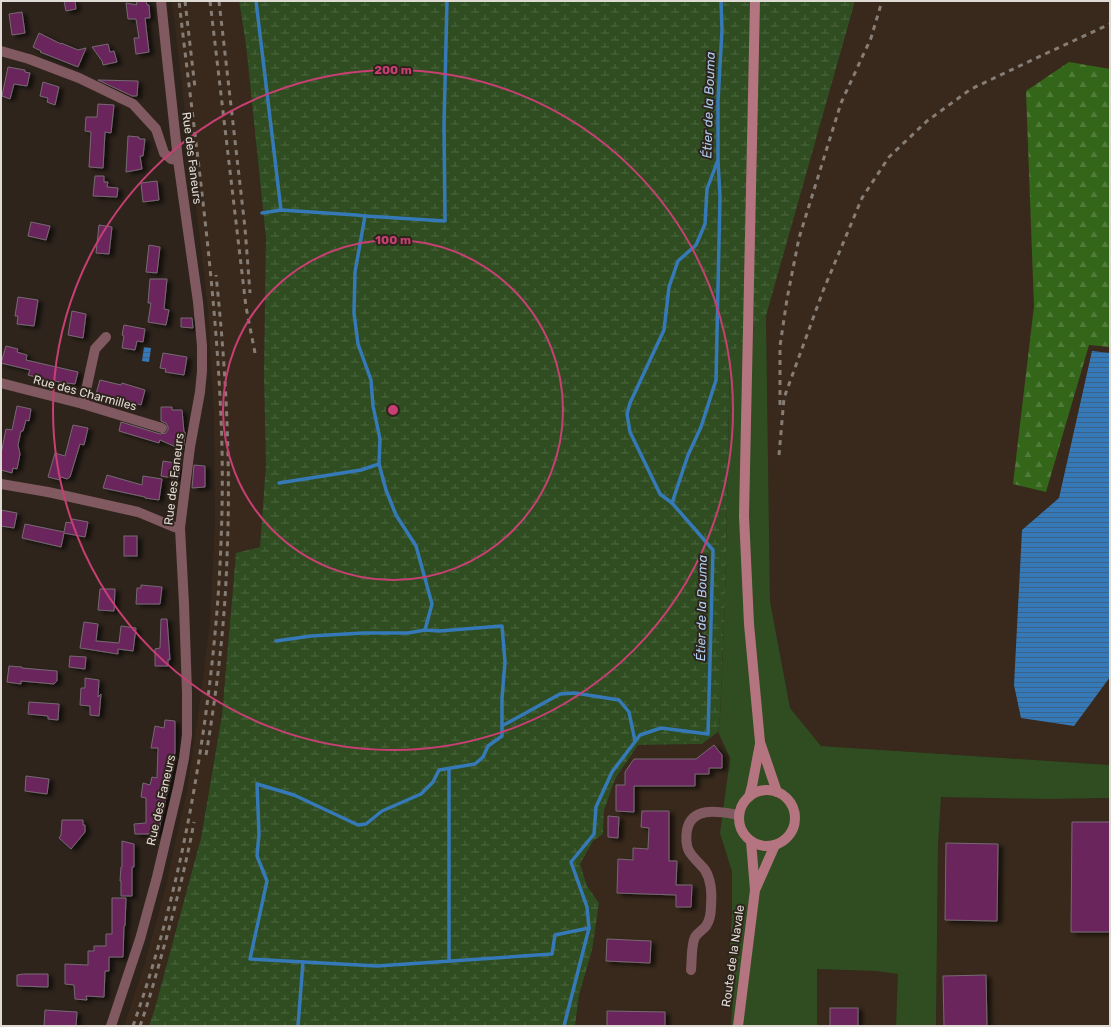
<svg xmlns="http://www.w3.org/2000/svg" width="1111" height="1027" font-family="Rubik,sans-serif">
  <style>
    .built { fill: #38291c }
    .green { fill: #2f4d21 }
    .forest { fill: url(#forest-firs) }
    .wetland { fill: url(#wetland-marsh) }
    .water { fill: url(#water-rules) }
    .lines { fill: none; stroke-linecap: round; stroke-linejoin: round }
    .stream { stroke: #3679b8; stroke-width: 3.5 }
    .building { fill: #6a255b; stroke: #766972; filter: url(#shadow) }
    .minor { stroke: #815960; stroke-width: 10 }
    .tertiary { stroke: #815960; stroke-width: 10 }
    .secondary { stroke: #b57580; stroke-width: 10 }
    .rail { stroke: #857d76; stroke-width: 3; stroke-dasharray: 5 5; stroke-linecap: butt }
    .ring { fill: none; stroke: #c83f73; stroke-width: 2 }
    .labels { text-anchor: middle; stroke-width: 4; stroke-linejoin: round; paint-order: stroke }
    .street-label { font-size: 12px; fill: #e0dad4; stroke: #2e241c }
    .water-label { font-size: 13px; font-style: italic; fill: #accdf0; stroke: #2e241c }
    .centre { fill: #c83f73; stroke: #2e241c; stroke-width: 2 }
    .ring-label { font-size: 12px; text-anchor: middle; font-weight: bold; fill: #c83f73; stroke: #2e241c; stroke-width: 4; stroke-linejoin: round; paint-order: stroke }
  </style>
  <defs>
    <pattern id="forest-firs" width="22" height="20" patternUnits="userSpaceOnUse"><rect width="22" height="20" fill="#34661a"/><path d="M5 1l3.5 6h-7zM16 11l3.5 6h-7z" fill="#517b3a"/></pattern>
    <pattern id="wetland-marsh" width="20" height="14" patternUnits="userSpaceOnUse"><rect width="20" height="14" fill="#2f4d21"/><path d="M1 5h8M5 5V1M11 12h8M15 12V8" fill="none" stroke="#4d6640"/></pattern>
    <pattern id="water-rules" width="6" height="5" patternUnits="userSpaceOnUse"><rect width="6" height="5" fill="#3679b8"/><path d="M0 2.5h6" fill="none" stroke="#3b6388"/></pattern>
    <filter id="shadow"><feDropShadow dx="4.5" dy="2.5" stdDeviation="2" flood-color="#0009"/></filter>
  </defs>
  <rect width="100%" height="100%" fill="#2e241c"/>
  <!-- built -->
  <g class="built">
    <polygon points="172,1 239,1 246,45 266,238 266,464 260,547 236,553 222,715 201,838 155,1008 149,1026 124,1026 144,966 164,894 187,790 199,709 210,621 215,521 214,415 208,309"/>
    <polygon points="855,1 1110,1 1110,765 821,746 790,708 770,601 766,316 842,40"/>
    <polygon points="718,732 730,758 720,833 732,872 732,911 729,962 734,984 731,1026 575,1026 579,995 599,904 587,886 580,864 593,841 603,834 604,811 615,779 638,745 702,744"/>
    <polygon points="941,796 1049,799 1110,798 1110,1026 936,1026 938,845"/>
    <polygon points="816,969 876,971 899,974 896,1026 817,1026"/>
  </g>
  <!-- green -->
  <polygon class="green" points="766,316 770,601 790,708 821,746 1110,765 1110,798 1049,799 941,797 938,845 936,1026 896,1026 898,974 876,971 817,969 817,1026 731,1026 734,984 729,962 732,911 732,872 720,833 730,758 718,732 720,717 725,599 730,356"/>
  <!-- forest -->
  <polygon class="forest" points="1069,62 1110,69 1110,347 1089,345 1046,492 1013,484 1034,306 1026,91"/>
  <!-- wetland -->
  <polygon class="wetland" points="239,1 855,1 766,316 730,356 725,599 720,717 718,732 702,744 638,745 615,779 604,811 603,834 593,841 580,864 587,886 599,903 592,950 579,995 575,1026 149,1026 155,1008 201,838 222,715 236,553 260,547 266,464 264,374 266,238 246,45"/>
  <!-- water -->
  <g class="water">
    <polygon points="144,347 151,348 149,362 142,361"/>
    <polygon points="1092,351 1110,353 1110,677 1074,726 1021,718 1014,685 1022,530 1059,498"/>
  </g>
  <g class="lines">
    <!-- stream -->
    <g class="stream">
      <polyline points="256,1 281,210"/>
      <polyline points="262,213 281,210 356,215 365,216 445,221 444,125 447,1"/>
      <polyline points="365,216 355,272 354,313 358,344 371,380 373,406 380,439 379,464 386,490 396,515 416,546 432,604 425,630"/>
      <polyline points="279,483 361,470 379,464"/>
      <polyline points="672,503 688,455 701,427 716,380 720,197 718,161"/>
      <polyline points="276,641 311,636 363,633 408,633 425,630 439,631 502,626 505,662 502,698 502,736 488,746 483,757 475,764 439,770 433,782 421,794 382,811 366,824 358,825 294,795 257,784 259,834 257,856 267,881 250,959 377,966 552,954 555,935 589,928"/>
      <polyline points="502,726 560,694 575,693 619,700 629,712 635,741"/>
      <polyline points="449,769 449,961"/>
      <polyline points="298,1026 303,962"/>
      <polyline points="564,1026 589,928 587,907 571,862 594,834 596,807 612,772 640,735 661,728 708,734 713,550 672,503 660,494 630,432 627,414 630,403 664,330 669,287 678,261 696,245 705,224 707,189 718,160 718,101 722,30 721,1"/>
    </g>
  </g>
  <!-- building -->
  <g class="building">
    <polygon points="64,1 75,1 76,9 66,11"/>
    <polygon points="136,1 146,1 147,5 149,5 150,18 145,18 149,52 136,54 134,38 139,38 136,19 128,19 126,3 137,5"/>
    <polygon points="22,12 25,33 12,35 9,14"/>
    <polygon points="39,33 61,44 61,43 78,50 86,48 78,67 40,52 41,51 33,47"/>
    <polygon points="108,44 110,52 114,51 117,62 103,65 102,61 92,47"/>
    <polygon points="8,67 25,70 25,72 30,73 27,86 14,84 10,99 2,96"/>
    <polygon points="98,80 138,81 137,96 132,96"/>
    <polygon points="43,82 59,87 55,105 47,102 48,98 40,96"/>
    <polygon points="98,104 114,105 111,133 105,132 103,168 89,167 91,132 85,131 86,117 97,117"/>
    <polygon points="128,136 139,137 139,139 145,139 143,156 140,156 142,169 126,172"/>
    <polygon points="95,176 104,176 104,182 108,182 107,187 118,188 117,197 93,196"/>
    <polygon points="157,181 159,200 143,202 141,183"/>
    <polygon points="31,222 50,226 46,240 28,236"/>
    <polygon points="99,225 112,227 109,254 96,253"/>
    <polygon points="149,245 160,247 157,273 146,272"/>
    <polygon points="150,279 167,279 164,309 169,310 166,325 148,322 151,303 148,303"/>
    <polygon points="18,297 38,300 34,326 17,324 18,316 15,316"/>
    <polygon points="72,311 86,314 83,338 68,335"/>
    <polygon points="181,318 192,318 193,328 181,327"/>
    <polygon points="124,325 145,329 143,342 137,341 135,350 122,348 124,336 122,335"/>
    <polygon points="6,346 18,349 17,352 27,355 26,360 78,372 75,384 67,383 67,384 51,380 50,381 28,375 30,370 1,363"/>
    <polygon points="163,353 187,357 184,375 165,372 166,369 160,368"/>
    <polygon points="100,380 121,385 122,383 145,390 141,405 117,398 116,400 96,394"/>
    <polygon points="17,406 31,409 29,421 26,420 23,431 21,431 18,445 20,454 17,469 13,468 12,473 1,470 1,454 6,429 12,430"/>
    <polygon points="161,407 172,407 172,410 182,410 184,432 185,432 185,436 183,450 160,440 159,443 119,431 121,422 160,434 166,433 168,430 168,427 166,423 161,421"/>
    <polygon points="73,425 88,428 84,445 80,444 70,477 67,479 61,477 60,480 48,477 55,453 65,456"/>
    <polygon points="163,461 181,464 178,479 161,476"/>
    <polygon points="194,465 205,466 205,487 192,488"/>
    <polygon points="107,475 142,485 143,476 162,479 159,500 145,498 145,497 103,488"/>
    <polygon points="1,510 17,513 14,528 1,526"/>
    <polygon points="72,519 88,522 85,537 64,533 61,547 22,538 25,524 64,532 66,522 71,523"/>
    <rect x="124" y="536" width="13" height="20"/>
    <polygon points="141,585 162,587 160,604 136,604 137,588 141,588"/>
    <polygon points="100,589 115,589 114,611 98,610"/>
    <polygon points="161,619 167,619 170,660 168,659 168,666 155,666 155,649 160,648"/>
    <polygon points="84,622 98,624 96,641 119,643 121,626 136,628 133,651 118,649 118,654 80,648"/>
    <polygon points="70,656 86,657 85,669 69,667"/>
    <polygon points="9,666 22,667 22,668 57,671 57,681 54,684 21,681 21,684 7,682"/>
    <polygon points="85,678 99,680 98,697 101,694 99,716 90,715 90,706 80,705 81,688 85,688"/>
    <polygon points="29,702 59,704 58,720 48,719 48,716 28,714"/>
    <polygon points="165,720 175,721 175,752 171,775 158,834 135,834 134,824 146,823 146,798 141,797 143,783 150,785 152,777 157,778 158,748 151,748 155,726 164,728"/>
    <polygon points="714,745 722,755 722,768 709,768 709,774 695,774 695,786 634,786 634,812 616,811 616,785 625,785 625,772 634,759 696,759"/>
    <polygon points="26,776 49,779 47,794 25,791"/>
    <polygon points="642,811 669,811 669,861 677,861 676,885 692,885 691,907 676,907 676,895 617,893 618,859 633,860 633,848 648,849 649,828 641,827"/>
    <polygon points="608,816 619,817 618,838 608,837"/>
    <polygon points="62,820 83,820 83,825 85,825 85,832 71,849 59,838 61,835"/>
    <polygon points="1072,822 1110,822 1110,932 1071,932"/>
    <polygon points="122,841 134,844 134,867 132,867 132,896 121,896 121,881 120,881 121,867 122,867"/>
    <polygon points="946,843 998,844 997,921 945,920"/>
    <polygon points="112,898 126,898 125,926 124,926 123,957 109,957 109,971 105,971 104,997 86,996 87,1000 75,999 74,985 65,984 65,964 88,965 88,951 94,951 94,946 106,946 106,934 112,934"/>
    <polygon points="607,939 651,941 650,963 606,961"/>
    <polygon points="23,974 48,974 48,987 17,986 17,975"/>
    <polygon points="986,975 987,1026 944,1026 943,976"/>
    <rect x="830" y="1008" width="28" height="18"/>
    <polygon points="45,1010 77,1012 76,1026 44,1026"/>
    <polygon points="607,1011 665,1012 665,1026 607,1026"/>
  </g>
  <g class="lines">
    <!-- minor -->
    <g class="minor">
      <polyline points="1,51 29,59 79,78 133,104 156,129 164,153 171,159 178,160"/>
      <polyline points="1,383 83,404 162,428"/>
      <polyline points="83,404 95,349 106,337"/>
      <polyline points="1,484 48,492 138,512 174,527 180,528"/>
      <path d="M691 970C692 961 691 945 695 937 698 932 703 930 706 926 710 920 711 913 711 906 712 894 712 881 705 870 700 863 691 857 688 849 686 843 686 836 687 830 692 805 721 812 739 815"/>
    </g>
    <!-- tertiary -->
    <polyline class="tertiary" points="111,1026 140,939 157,877 178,788 184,758 187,735 187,693 184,604 180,528 190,447 200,392 202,371 202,346 198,302 178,160 167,59 161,1"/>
    <!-- secondary -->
    <g class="secondary">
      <polyline points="755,1 744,516 749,624 760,742 777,792"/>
      <circle cx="767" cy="818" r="28"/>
      <polyline points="749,797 752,786 760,744"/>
      <polyline points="756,888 775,845"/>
      <polyline points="738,1026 755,890 751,841"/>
    </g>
    <!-- rail -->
    <g class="rail">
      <polyline points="185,1 195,88"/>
      <polyline points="210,1 246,307 255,353"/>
      <polyline points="219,1 245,228 250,293"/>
      <polyline points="780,405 780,346 787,299 799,238 841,103 871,38 882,1"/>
      <polyline points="779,455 784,398 823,291 862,198 889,157 927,121 971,89 1047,53 1110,24"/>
      <path d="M206 755C217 690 225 623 227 557 231 463 226 369 216 275"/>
      <path d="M133 1026C164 938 186 846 200 753 216 652 224 550 222 447 218 298 196 149 179 1"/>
      <path d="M140 1026C149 1001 156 975 163 950 175 908 186 865 194 822"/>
    </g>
  </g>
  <!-- distance rings -->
  <g class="ring">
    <circle cx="393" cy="410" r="170"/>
    <circle cx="393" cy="410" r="340"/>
  </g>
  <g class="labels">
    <!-- street labels -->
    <g class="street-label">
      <text transform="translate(192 158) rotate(83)" y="4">Rue des Faneurs</text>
      <text transform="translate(85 393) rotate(15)" y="4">Rue des Charmilles</text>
      <text transform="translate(174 479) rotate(-83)" y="4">Rue des Faneurs</text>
      <text transform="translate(161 800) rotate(-77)" y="4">Rue des Faneurs</text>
      <text transform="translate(733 956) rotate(-82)" y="4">Route de la Navale</text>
    </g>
    <!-- water labels -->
    <g class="water-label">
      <text transform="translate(708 105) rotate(-88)" y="5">Étier de la Bouma</text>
      <text transform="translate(701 608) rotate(-89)" y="5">Étier de la Bouma</text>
    </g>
  </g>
  <circle cx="393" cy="410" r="6" class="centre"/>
  <g class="ring-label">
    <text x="393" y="74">200 m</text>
    <text x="393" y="244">100 m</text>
  </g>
  <!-- border -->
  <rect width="1111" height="1027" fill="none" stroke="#e0dad4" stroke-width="4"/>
</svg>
